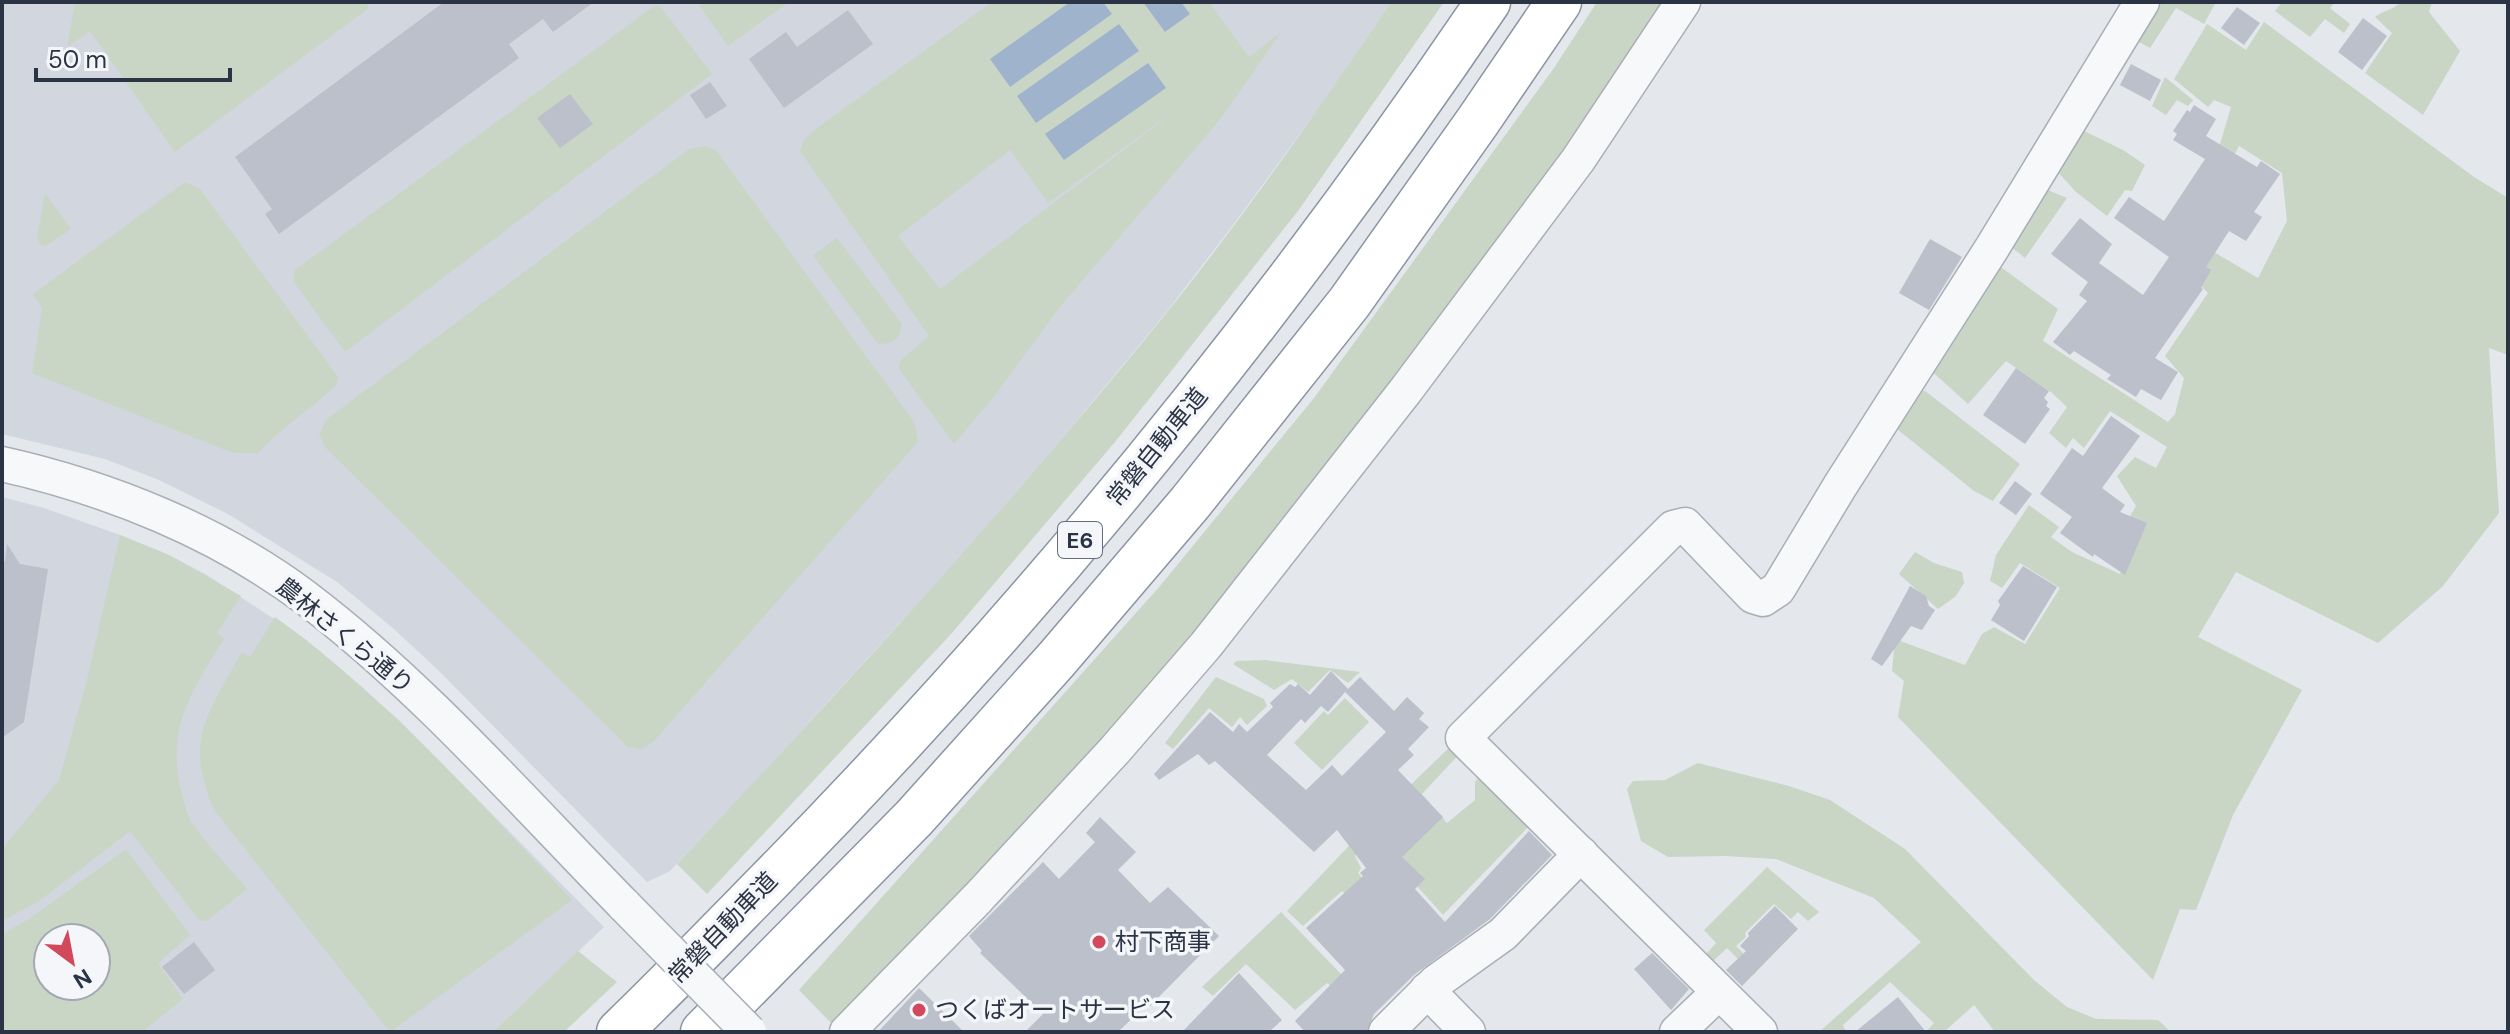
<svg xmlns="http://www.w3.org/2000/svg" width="2510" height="1034" font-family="'DM Sans','Noto Sans JP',sans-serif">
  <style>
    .built { fill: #d2d6de; fill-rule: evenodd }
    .green { fill: #c9d6c5; fill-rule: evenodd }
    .water { fill: #9fb4cc }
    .building { fill: #bbc0ca; fill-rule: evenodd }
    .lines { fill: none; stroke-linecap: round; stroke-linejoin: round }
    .minor-casing { stroke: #a9aeb7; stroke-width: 37 }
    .highway-casing { stroke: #8b94a3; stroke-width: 47 }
    .minor { stroke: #f7f8fa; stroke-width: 34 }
    .highway { stroke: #fff; stroke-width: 44 }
    .minor-bridge-casing { stroke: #a9aeb7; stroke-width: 37; stroke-linecap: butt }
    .minor-bridge { stroke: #f7f8fa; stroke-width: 34 }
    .poi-dot { fill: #d1495b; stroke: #f4f6f9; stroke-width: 3 }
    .labels { text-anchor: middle; stroke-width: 7; stroke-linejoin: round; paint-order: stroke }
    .shield { fill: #f4f6f9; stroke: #676e7b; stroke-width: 2 }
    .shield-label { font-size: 22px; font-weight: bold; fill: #2b3445 }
    .street-label { font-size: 24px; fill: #2b3445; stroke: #f4f6f9 }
    .poi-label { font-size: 24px; fill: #2b3445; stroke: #f4f6f9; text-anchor: start }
  </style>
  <rect width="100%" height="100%" fill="#e4e7ec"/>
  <!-- built -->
  <g class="built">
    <polygon points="2,2 1391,2 1327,97 1233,225 1165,314 1060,441 962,555 750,787 670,871 647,882 438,670 394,629 337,582 228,514 159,480 105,459 2,434"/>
    <path d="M2 497 44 508 120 535 169 555 207 575 305 639 399 720 604 927 493 1032H2ZM48 938H96V986H48Z"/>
  </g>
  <!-- green -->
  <g class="green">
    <polygon points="75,2 365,2 369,8 175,152 90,31 67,47"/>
    <polygon points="697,2 789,2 728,46"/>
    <path d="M992 2H1070L990 59 1010 87 1112 14 1103 2H1143L1166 32 1190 14 1181 2H1209L1249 57 1281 32 1222 117 1059 308 992 399 954 444 899 369 900 361 929 336 800 151 804 140 817 128ZM1119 24 1138 51 1017 97V96ZM1191 99 940 289 898 236 1010 150 1048 203Z"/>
    <path d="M1391 2H1444L1298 211 1115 442 952 633 707 894 677 864C845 686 1010 506 1164 316 1245 215 1319 109 1391 2Z"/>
    <polygon points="1597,2 1667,2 1601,100 1411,367 1155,686 989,867 831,1023 799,990 1160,586 1314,398 1554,68"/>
    <polygon points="2154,2 2216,2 2204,24 2176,8 2150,48 2132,38"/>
    <polygon points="2282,2 2332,2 2334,3 2330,8 2350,24 2344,33 2325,19 2310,37 2275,11"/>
    <path d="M2401 2H2432L2429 12 2460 51 2423 115 2365 73 2392 33 2375 17C2384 10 2393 10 2401 2Z"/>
    <polygon points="660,6 712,74 345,352 293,281 295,270 653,7"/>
    <polygon points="2264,22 2474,177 2508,198 2508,355 2489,348 2499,513 2443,586 2378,643 2236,572 2198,637 2302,690 2233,815 2196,910 2180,909 2153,980 1898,717 1904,681 1892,671 1895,639 1965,665 1982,634 1994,627 2025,644 2060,588 2020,563 2002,588 1990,581 1996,555 2029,505 2059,527 2051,537 2072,552 2120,574 2127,554 2115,542 2136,506 2117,476 2135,457 2156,468 2167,447 2110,411 2084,448 2073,438 2066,448 2049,433 2067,407 2051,392 2006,361 1968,404 1927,367 1994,262 2058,309 2043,341 2168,422 2175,414 2184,378 2165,356 2208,293 2189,274 2207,248 2258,278 2287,221 2282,173 2239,146 2231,161 2218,151 2231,107 2214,100 2208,107 2174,79 2207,24 2246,50"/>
    <polygon points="2165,77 2193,100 2188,106 2177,100 2166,115 2152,106"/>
    <polygon points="2080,129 2123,150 2145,165 2132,191 2125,190 2107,216 2076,192 2056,170"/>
    <polygon points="705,146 716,150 914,422 918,442 653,742 642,749 628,747 325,447 319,434 327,419 689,149"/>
    <polygon points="185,182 200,189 338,377 336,386 275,436 258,453 233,453 32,373 42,308 33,294"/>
    <polygon points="2043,188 2067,198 2025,258 2010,246"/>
    <polygon points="45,193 71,229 46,246 41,245 37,238"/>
    <path d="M837 238 902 324C900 339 893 346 877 343L813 255Z"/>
    <polygon points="1913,390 1925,391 2020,464 1993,501 1974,491 1892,425"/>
    <path d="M120 535 169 555 241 596 217 633 224 639C191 691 165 731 182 794 185 803 186 815 192 823 208 846 229 867 247 889L207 921 199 920 130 831 39 901 2 921V849L59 780 87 680Z"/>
    <polygon points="1915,552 1934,563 1962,572 1964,583 1956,596 1938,609 1899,574"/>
    <path d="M275 617C387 697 477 801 572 900L390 1032 214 810C207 793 201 775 200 756 198 720 226 682 242 652L250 657Z"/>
    <polygon points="1265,660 1360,672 1348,683 1330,670 1308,692 1292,679 1274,690 1233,664 1237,661"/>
    <polygon points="1216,677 1264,699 1267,706 1247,725 1240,717 1232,727 1209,708 1173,749 1165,743"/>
    <polygon points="1345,698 1369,722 1322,770 1294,743 1324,711 1328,715"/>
    <polygon points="1456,741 1464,749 1422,794 1447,823 1475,800 1475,782 1483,772 1533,822 1443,915 1388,854 1368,844 1355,856 1361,868 1358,873 1363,879 1355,903 1342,891 1303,926 1287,911 1365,829"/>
    <polygon points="1698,763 1789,786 1830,800 1905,849 2035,981 2067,1007 2096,1019 2158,1020 2171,1032 1995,1032 1974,1005 1944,1032 1926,1032 1934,1023 1890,982 1843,1025 1846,1032 1819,1032 1921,942 1874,898 1776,859 1725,856 1668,857 1641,841 1627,789 1633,781 1665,780"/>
    <path d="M126 849 190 935 158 963 183 999 142 1032H2V934L29 919ZM48 938H96V986H48Z"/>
    <polygon points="1767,867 1819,912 1808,921 1798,912 1791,919 1774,904 1745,933 1746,937 1736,946 1758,968 1754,975 1727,948 1709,965 1702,959 1716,943 1704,930"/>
    <polygon points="1281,912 1368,1002 1347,1000 1327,983 1295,1010 1246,964 1213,996 1202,987"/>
    <polygon points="578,951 617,982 564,1032 493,1032"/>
  </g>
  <!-- water -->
  <g class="water">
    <polygon points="1070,2 1103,2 1112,14 1010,87 990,59"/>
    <polygon points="1143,2 1181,2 1190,14 1165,32"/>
    <polygon points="1119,24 1139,51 1036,123 1017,96"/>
    <polygon points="1148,63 1166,88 1064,160 1045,134"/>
  </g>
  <!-- building -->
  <g class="building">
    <polygon points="444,2 594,2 553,32 543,19 509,44 519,58 279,234 265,214 272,209 235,157"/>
    <polygon points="2237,7 2260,23 2244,45 2221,28"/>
    <polygon points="848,10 873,44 784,108 749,59 786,32 797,47"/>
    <polygon points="2363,18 2387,36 2362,70 2338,52"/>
    <polygon points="2131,64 2161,80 2150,101 2120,85"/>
    <polygon points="710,82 727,106 706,119 690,95"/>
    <polygon points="570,94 593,124 560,148 537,118"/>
    <polygon points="2194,105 2216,119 2206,136 2257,167 2261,161 2280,174 2254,212 2262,217 2246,241 2229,231 2206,267 2211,270 2201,288 2203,289 2155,358 2178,372 2161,400 2141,389 2136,397 2107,379 2111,375 2074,351 2070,355 2053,342 2087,301 2079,295 2088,282 2051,254 2080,218 2112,244 2099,263 2143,295 2169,257 2114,218 2129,197 2164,221 2205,159 2173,140 2177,134 2173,131 2187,110 2190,112"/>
    <polygon points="1930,239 1962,257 1929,310 1899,293"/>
    <polygon points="2016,368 2049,391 2044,398 2048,402 2046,406 2050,409 2025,444 1983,415"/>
    <polygon points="2111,416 2140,436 2102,488 2125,505 2120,512 2147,523 2125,575 2094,554 2093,557 2060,533 2072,517 2040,494 2072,448 2083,456"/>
    <polygon points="2015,481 2032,494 2016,515 1999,503"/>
    <polygon points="7,544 20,564 48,569 24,722 2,738 2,561 5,562"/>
    <polygon points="2023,566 2057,587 2024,641 1991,620 2000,605 1998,601"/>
    <polygon points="1910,586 1926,596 1929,606 1935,610 1922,630 1911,626 1882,666 1871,659"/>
    <path d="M1331 671 1348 689 1360 677 1394 711 1407 697 1424 713 1419 719 1429 727 1408 749 1414 755 1398 770 1443 817 1402 857 1425 879 1415 889 1445 922 1529 831 1552 855 1490 919 1414 975 1374 1014 1367 1032H1305L1295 1021 1345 970 1306 928 1363 876 1360 873 1366 868 1337 830 1314 852 1215 761 1209 765 1198 754 1159 780 1154 774 1210 712 1233 732 1239 724 1247 732 1273 707 1270 703 1290 684 1295 687 1298 684 1310 695ZM1345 692 1386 732 1342 776 1332 765 1306 790 1267 755 1301 719 1305 723 1321 706 1328 712Z"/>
    <polygon points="1100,817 1136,852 1118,870 1150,903 1168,887 1219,936 1150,1006 1148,1003 1118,1032 1025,1032 1043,1014 980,953 982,951 969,936 1043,862 1059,879 1095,842 1086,833"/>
    <polygon points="1775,906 1798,929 1742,986 1726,970 1746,951 1740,946 1749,936 1748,933"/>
    <polygon points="194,942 215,970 184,994 162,967"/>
    <polygon points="1652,953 1689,989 1671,1010 1634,969"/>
    <polygon points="1239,973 1282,1020 1269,1032 1182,1032"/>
    <polygon points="919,988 964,1032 878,1032"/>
    <polygon points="1898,997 1926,1032 1855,1032"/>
  </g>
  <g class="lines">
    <!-- minor casing -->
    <g class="minor-casing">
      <g id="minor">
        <path d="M2 464C109 488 218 532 306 598 422 686 523 802 625 906"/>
        <polyline points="1427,990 1468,1032"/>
        <polyline points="847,1032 978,898 1115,750 1206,645 1406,390 1578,160 1683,2"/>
        <polyline points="1386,1032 1436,982 1503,934 1581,854"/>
        <polyline points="1677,1032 1719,992"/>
        <polyline points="1760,1032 1463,738 1673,528 1685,525 1753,596 1763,599 1778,589 1840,486 1992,248 2142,2"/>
      </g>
    </g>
    <!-- highway casing -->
    <g class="highway-casing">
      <g id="highway">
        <path d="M619 1032C671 982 721 930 772 878 1037 608 1276 315 1488 2"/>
        <polyline points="703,1032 914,818 1056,660 1190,503 1349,303 1478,121 1559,2"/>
      </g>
    </g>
    <!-- minor -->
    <use href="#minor" class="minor"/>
    <!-- highway -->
    <use href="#highway" class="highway"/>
    <!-- minor-bridge casing -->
    <g class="minor-bridge-casing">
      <polyline id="minor-bridge" points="625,906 749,1032"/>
    </g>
    <!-- minor-bridge -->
    <use href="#minor-bridge" class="minor-bridge"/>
  </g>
  <!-- markers -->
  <g class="poi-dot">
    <circle cx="1099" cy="942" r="8"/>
    <circle cx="919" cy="1010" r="8"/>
  </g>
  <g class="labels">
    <!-- shield labels -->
    <rect class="shield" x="1058" y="522" width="44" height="36" rx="6"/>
    <g class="shield-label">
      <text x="1080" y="548">E6</text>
    </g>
    <!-- street labels -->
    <g class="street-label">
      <text transform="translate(1157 447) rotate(-51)" y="8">常磐自動車道</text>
      <text transform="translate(345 636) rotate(39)" y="8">農林さくら通り</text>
      <text transform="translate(723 928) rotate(-46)" y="8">常磐自動車道</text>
    </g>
    <!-- poi labels -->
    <g class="poi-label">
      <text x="1115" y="950">村下商事</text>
      <text x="935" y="1018">つくばオートサービス</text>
    </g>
  </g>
  <!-- border -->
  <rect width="2510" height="1034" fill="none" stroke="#2b3445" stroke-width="8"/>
  <!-- north arrow -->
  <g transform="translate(72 962) rotate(148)"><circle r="38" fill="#f4f6f9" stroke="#a4a8b1" stroke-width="2"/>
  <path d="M0-6L14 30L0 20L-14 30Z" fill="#d1495b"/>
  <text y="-12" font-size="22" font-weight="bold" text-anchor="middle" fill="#2b3445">N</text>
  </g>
  <!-- scale -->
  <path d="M36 68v12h194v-12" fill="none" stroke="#2b3445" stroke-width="4"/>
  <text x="48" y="68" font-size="24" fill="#2b3445" stroke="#f4f6f9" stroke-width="6" paint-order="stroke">50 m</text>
</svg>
